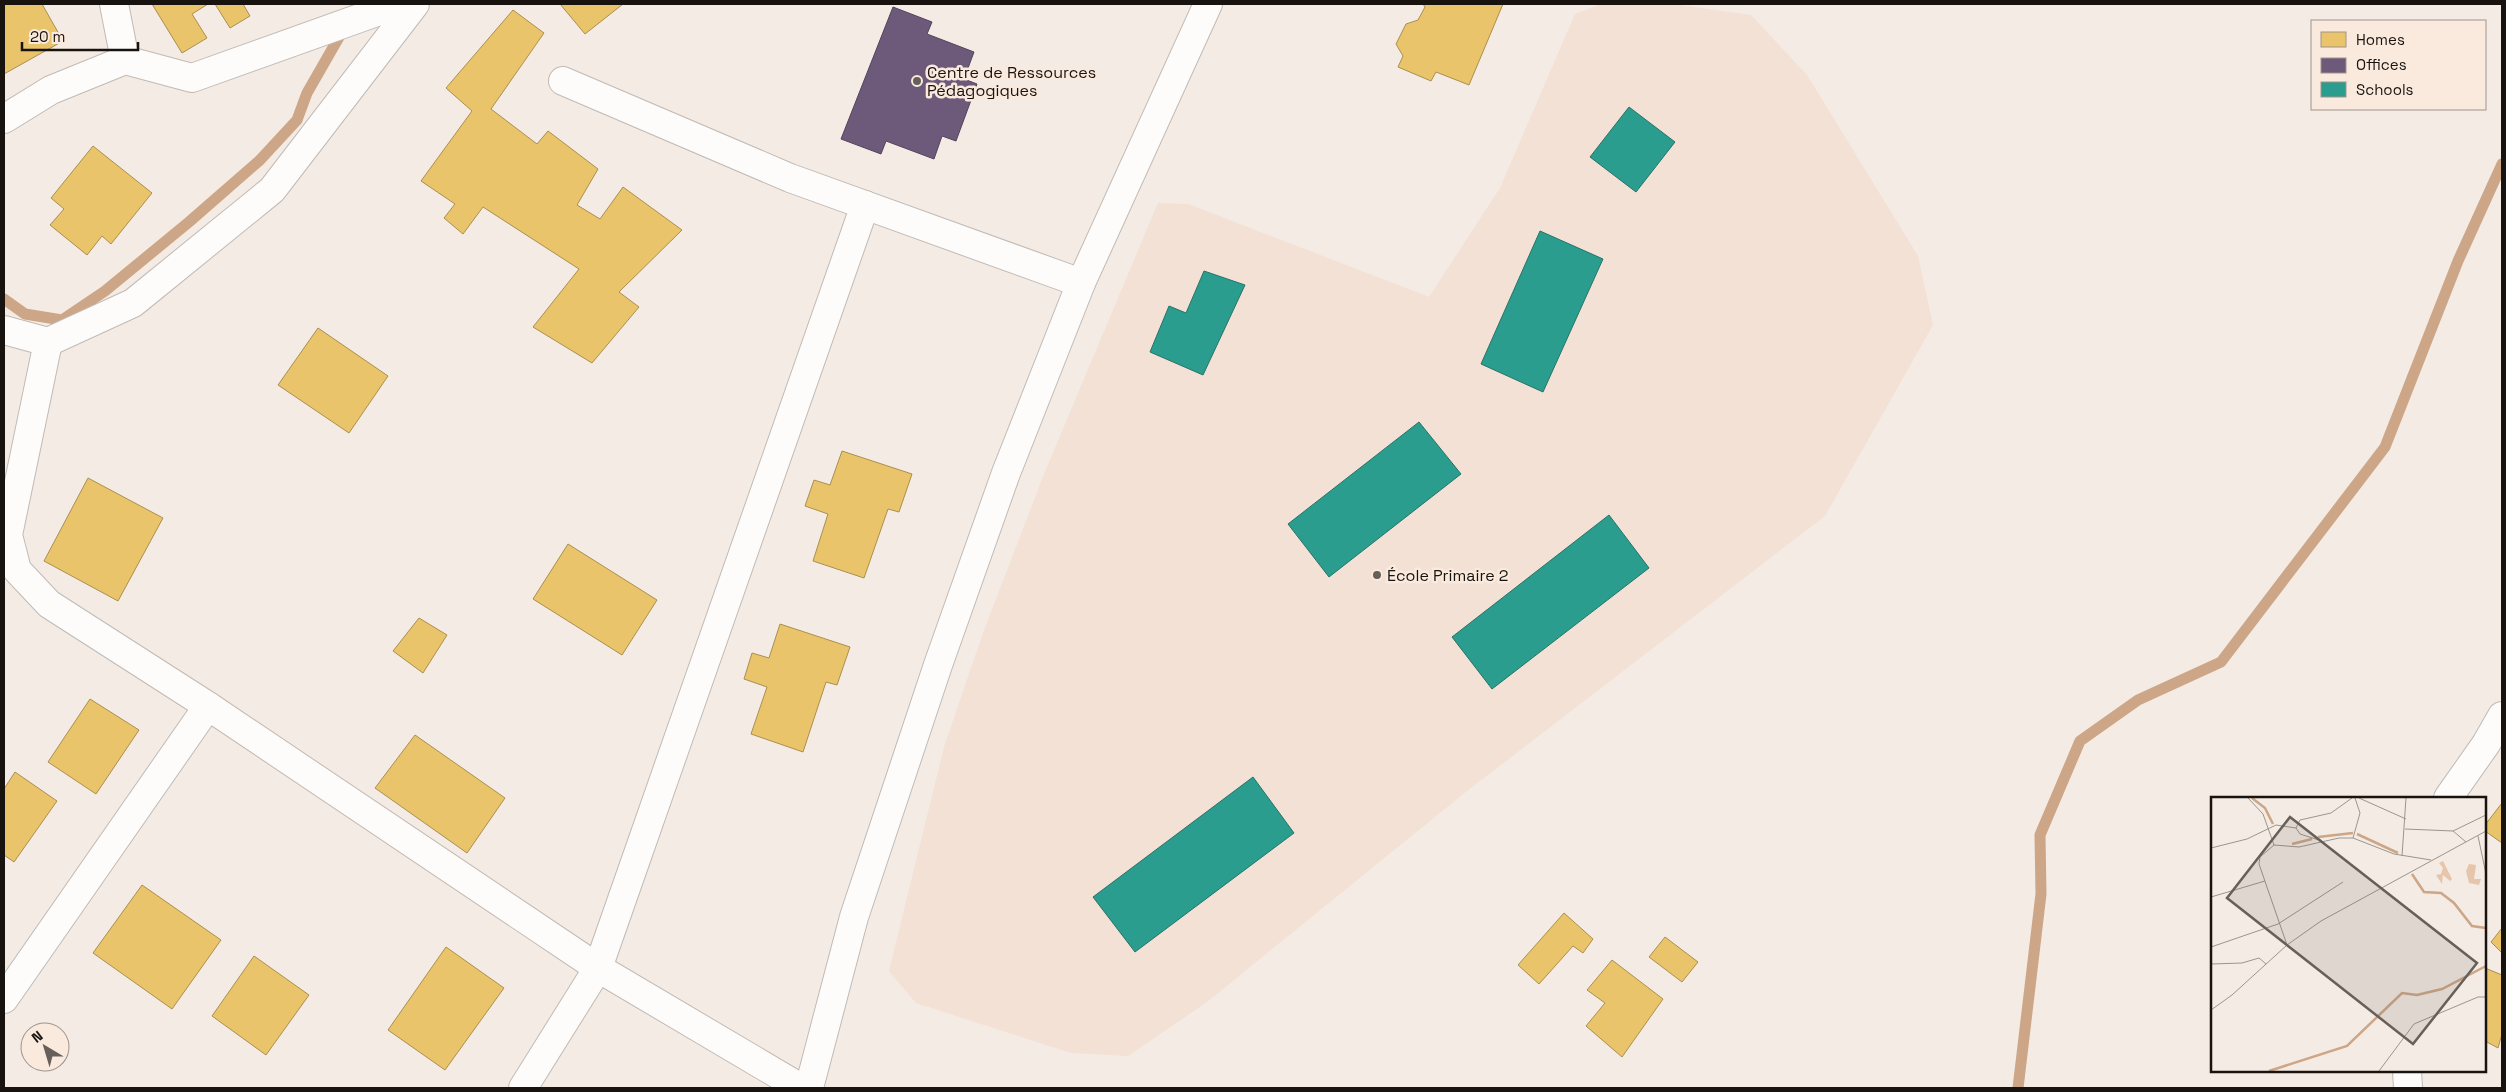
<svg xmlns="http://www.w3.org/2000/svg" width="2506" height="1092" font-family="'Space Grotesk',sans-serif">
  <style>
    .built { fill: #f2e1d4 }
    .homes { fill: #e9c46a; stroke: #ab8f4f }
    .offices { fill: #6d597a; stroke: #54445a }
    .schools { fill: #2a9d8f; stroke: #257469 }
    .lines { fill: none; stroke-linecap: round; stroke-linejoin: round }
    .stream { stroke: #cca686; stroke-width: 11 }
    .minor-casing { stroke: #c1bab5; stroke-width: 30 }
    .major-casing { stroke: #c1bab5; stroke-width: 30 }
    .minor { stroke: #fdfcfb; stroke-width: 28 }
    .major { stroke: #fdfcfb; stroke-width: 28 }
    .poi-dot { fill: #665f5a; stroke: #faeade; stroke-width: 2 }
    .labels { text-anchor: middle; stroke-width: 5; stroke-linejoin: round; paint-order: stroke }
    .poi-label { font-size: 16px; fill: #19130f; stroke: #faeade; text-anchor: start }
    .inset-river { fill: none; stroke: #cca686; stroke-width: 2.5 }
    .inset-road { fill: none; stroke: #9c958f; stroke-width: 1 }
    .view { fill: #665f5a; fill-opacity: 0.15; stroke: #665f5a; stroke-width: 2.5 }
    .inset-edge { fill: none; stroke: #19130f; stroke-width: 2.5 }
  </style>
  <rect width="100%" height="100%" fill="#f4ebe4"/>
  <!-- built -->
  <polygon class="built" points="1601,4 1672,4 1751,15 1807,75 1918,256 1933,325 1825,516 1467,791 1207,1002 1128,1056 1071,1053 916,1003 889,971 944,747 983,633 1044,474 1158,203 1188,204 1429,297 1500,188 1575,14"/>
  <!-- homes -->
  <g class="homes">
    <polygon points="4,4 42,4 63,41 4,74"/>
    <polygon points="152,4 208,4 192,14 207,38 182,53"/>
    <polygon points="215,4 243,4 250,16 230,28"/>
    <polygon points="560,4 623,4 585,34"/>
    <polygon points="1423,4 1503,4 1469,85 1436,72 1431,81 1398,67 1403,56 1396,44 1406,24 1418,20 1425,7"/>
    <polygon points="513,10 544,33 491,109 537,144 548,131 598,169 577,205 600,219 623,187 682,230 619,292 639,307 592,363 533,327 579,269 483,207 463,234 444,218 455,204 421,181 472,111 446,88"/>
    <polygon points="93,146 152,193 111,244 102,236 87,255 50,225 64,209 51,198"/>
    <polygon points="318,328 388,376 349,433 278,385"/>
    <polygon points="842,451 912,474 899,512 888,509 864,578 813,561 828,514 805,506 814,480 830,485"/>
    <polygon points="88,478 163,518 118,601 44,561"/>
    <polygon points="568,544 657,600 622,655 533,599"/>
    <polygon points="419,618 447,635 423,673 393,651"/>
    <polygon points="780,624 850,647 837,685 826,682 803,752 751,734 767,687 744,679 752,653 769,658"/>
    <polygon points="90,699 139,730 96,794 48,762"/>
    <polygon points="415,735 505,798 467,853 375,788"/>
    <polygon points="15,772 57,801 14,862 4,855 4,789"/>
    <polygon points="2502,803 2502,843 2485,831 2485,825"/>
    <polygon points="142,885 221,940 172,1009 93,953"/>
    <polygon points="1564,913 1593,939 1583,953 1573,946 1539,984 1518,965"/>
    <polygon points="2502,928 2502,953 2491,942"/>
    <polygon points="1665,937 1698,962 1682,982 1649,957"/>
    <polygon points="446,947 504,988 445,1070 388,1030"/>
    <polygon points="254,956 309,995 266,1055 212,1016"/>
    <polygon points="1612,960 1663,999 1622,1057 1586,1026 1605,1003 1587,990"/>
    <polygon points="2485,968 2502,975 2502,1034 2498,1048 2485,1041"/>
  </g>
  <!-- offices -->
  <polygon class="offices" points="893,7 932,22 927,34 974,52 964,79 977,84 956,141 942,136 934,159 886,141 881,154 841,139"/>
  <!-- schools -->
  <g class="schools">
    <polygon points="1629,107 1675,142 1636,192 1590,157"/>
    <polygon points="1540,231 1603,259 1543,392 1481,364"/>
    <polygon points="1204,271 1245,285 1203,375 1150,352 1169,306 1186,313"/>
    <polygon points="1419,422 1461,474 1329,577 1288,524"/>
    <polygon points="1609,515 1649,568 1492,689 1452,637"/>
    <polygon points="1253,777 1294,833 1135,952 1093,897"/>
  </g>
  <g class="lines">
    <!-- stream -->
    <g class="stream">
      <polyline points="4,299 25,314 62,320 105,291 189,222 260,160 297,120 307,93 358,4"/>
      <polyline points="2018,1088 2041,894 2040,835 2080,741 2138,700 2221,662 2385,447 2458,261 2502,164"/>
    </g>
    <!-- minor casing -->
    <g class="minor-casing">
      <g id="minor">
        <polyline points="114,4 125,60"/>
        <polyline points="563,81 790,178 1081,283"/>
        <polyline points="4,119 51,90 125,60 192,78 399,4"/>
        <polyline points="4,330 48,342 133,303 272,190 415,4"/>
        <polyline points="48,342 8,535 17,570 49,604 208,706 598,968 801,1088"/>
        <polyline points="2448,798 2486,744 2502,716"/>
        <polyline points="4,999 208,706"/>
        <polyline points="2407,1071 2408,1088"/>
        <polyline points="523,1088 598,968 865,205"/>
      </g>
    </g>
    <!-- major casing -->
    <g class="major-casing">
      <polyline id="major" points="809,1088 854,917 938,665 1006,473 1081,283 1208,4"/>
    </g>
    <!-- minor -->
    <use href="#minor" class="minor"/>
    <!-- major -->
    <use href="#major" class="major"/>
  </g>
  <!-- markers -->
  <g class="poi-dot">
    <circle cx="917" cy="81" r="5"/>
    <circle cx="1377" cy="575" r="5"/>
  </g>
  <g class="labels">
    <!-- poi labels -->
    <g class="poi-label">
      <text x="927" y="78">Centre de Ressources<tspan x="927" dy="18">Pédagogiques</tspan></text>
      <text x="1387" y="581">École Primaire 2</text>
    </g>
  </g>
  <!-- overview -->
  <g transform="translate(2211 797)">
    <rect width="275" height="275" fill="#f4ebe4"/>
    <path d="M232 64 241 82 239 84 232 78 231 87 225 78 230 77 232 71 228 66ZM258 67 265 68 263 82H270L268 88 258 86 255 74Z" fill="#e7c5aa"/>
    <path class="inset-river" d="M41 1 54 11 62 27M146 37 187 56M107 40 142 36M81 47 101 42M201 77 213 95 230 96 243 106 261 129 275 131M58 274 136 249 191 196 206 198 231 192 275 169"/>
    <path class="inset-road" d="M37 1 52 17 63 48 88 50 128 41H142L183 57 220 63M148 1 195 22M85 31 89 23 120 16 141 1M194 32 242 34 275 18M242 34 255 45M267 39 275 77M142 41 149 16 144 1M63 48 49 60 48 67 76 148M0 51 36 42 65 28 85 31 89 37 111 44M191 59 195 1M0 100 54 84M0 150 67 127 132 85M0 167 31 166 48 161 55 167M0 213 21 198 76 148 110 124 275 34M168 274 203 227 267 200H275"/>
    <path class="view" d="M79 20 266 166 202 247 16 101Z"/>
    <rect width="275" height="275" class="inset-edge"/>
  </g>
  <!-- border -->
  <rect width="2506" height="1092" fill="none" stroke="#19130f" stroke-width="10"/>
  <!-- legend -->
  <rect x="2311" y="20" width="175" height="90" fill="#faeade" stroke="#a0948b"/>
  <rect x="2321" y="32" width="25" height="15" fill="#e9c46a" stroke="#a0948b"/>
  <text x="2356" y="45" font-size="15" fill="#19130f">Homes</text>
  <rect x="2321" y="58" width="25" height="15" fill="#6d597a" stroke="#a0948b"/>
  <text x="2356" y="70" font-size="15" fill="#19130f">Offices</text>
  <rect x="2321" y="82" width="25" height="15" fill="#2a9d8f" stroke="#a0948b"/>
  <text x="2356" y="95" font-size="15" fill="#19130f">Schools</text>
  <!-- north arrow -->
  <g transform="translate(45 1047) rotate(322)"><circle r="24" fill="#faeade" stroke="#a0948b"/>
  <path d="M0-4L9 19L0 12L-9 19Z" fill="#665f5a"/>
  <text y="-8" font-size="14" font-weight="bold" text-anchor="middle" fill="#19130f">N</text>
  </g>
  <!-- scale -->
  <path d="M22 42v8h116v-8" fill="none" stroke="#19130f" stroke-width="2.5"/>
  <text x="30" y="42" font-size="15" fill="#19130f" stroke="#faeade" stroke-width="4" paint-order="stroke">20 m</text>
</svg>
